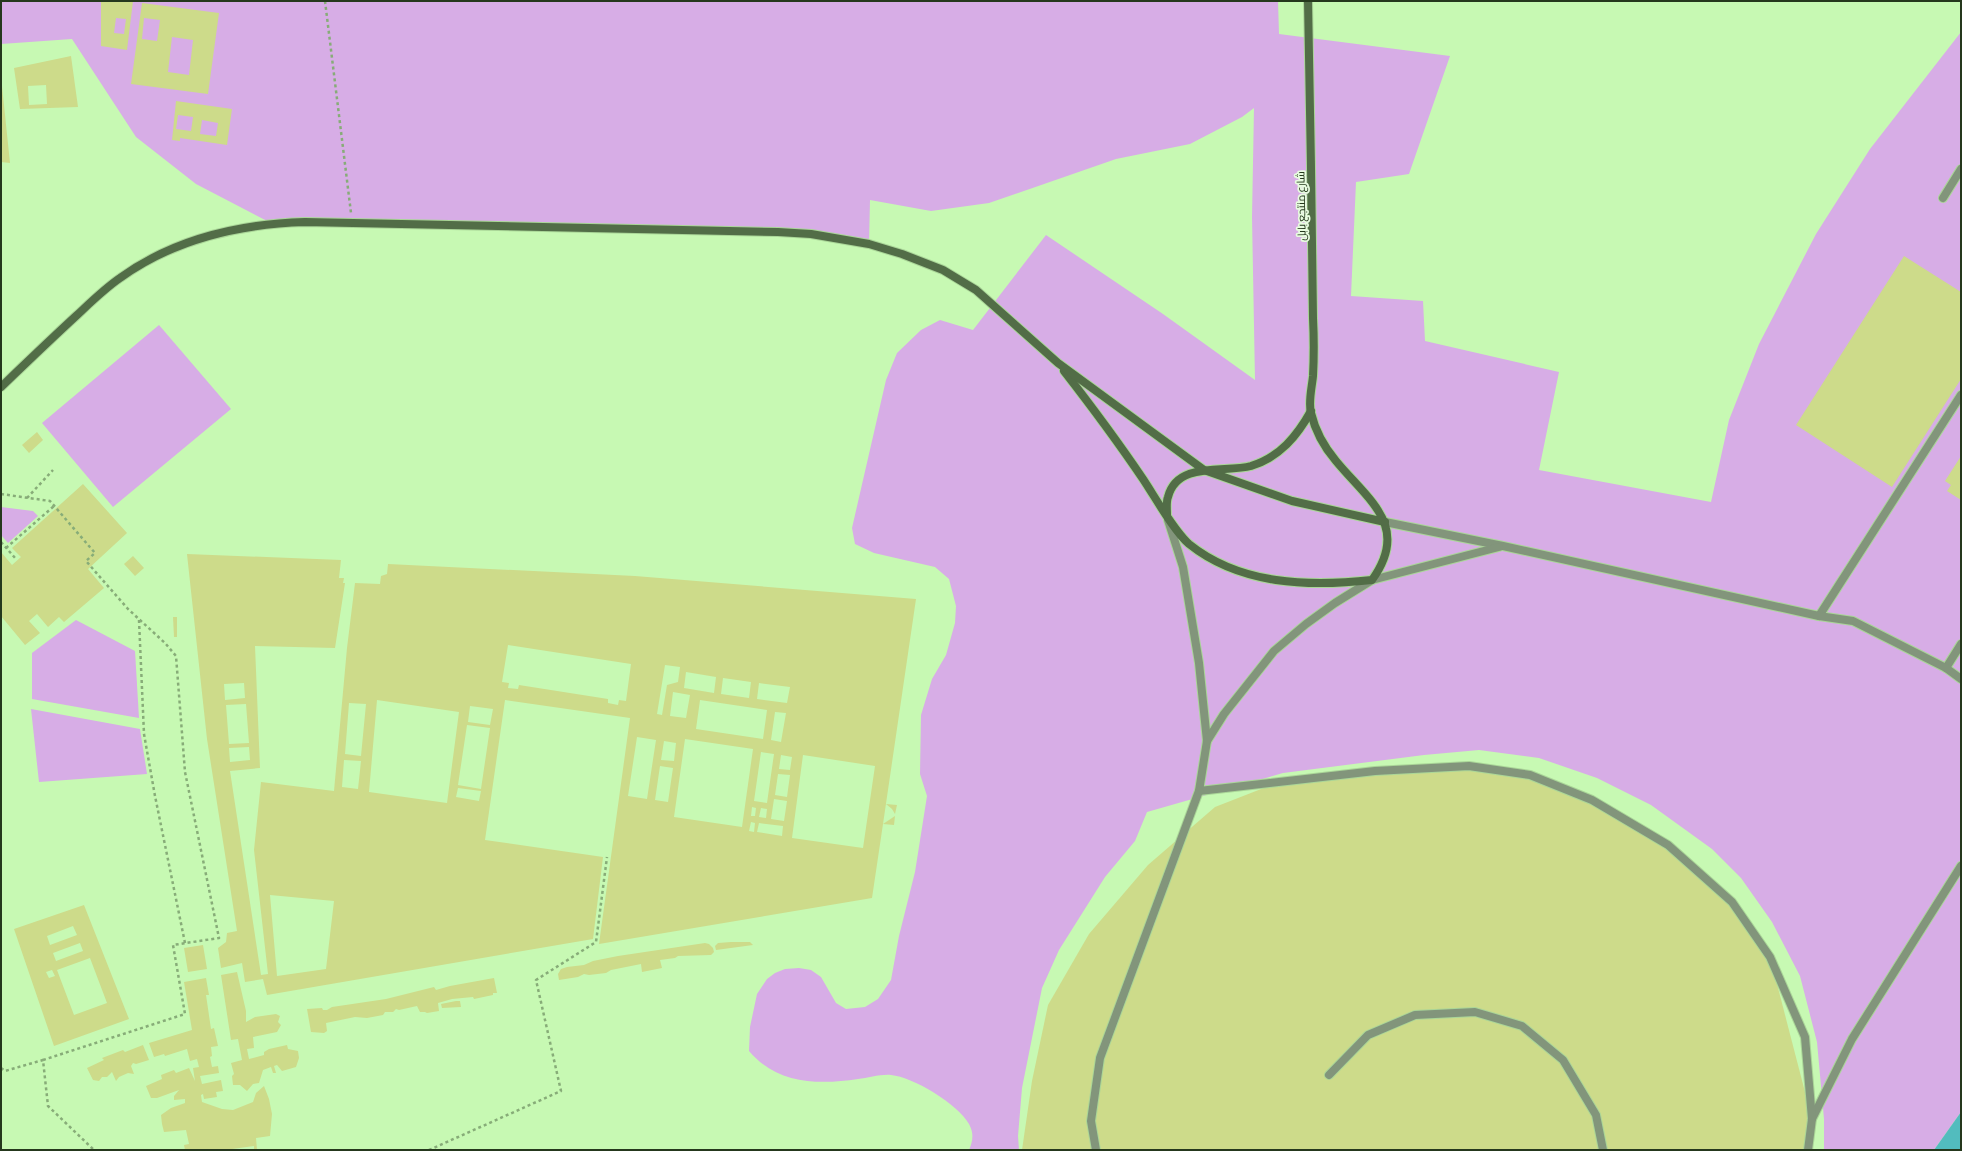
<svg xmlns="http://www.w3.org/2000/svg" width="1962" height="1151" font-family="Bitter,Cairo,serif">
  <style>
    .green { fill: #d7ade6 }
    .water { fill: #52bcbe }
    .building { fill: #cddb8a; fill-rule: evenodd }
    .lines { fill: none; stroke-linecap: round; stroke-linejoin: round }
    .lane-casing { stroke: #aad698; stroke-width: 10 }
    .street-casing { stroke: #aad698; stroke-width: 10 }
    .secondary-casing { stroke: #aad698; stroke-width: 10 }
    .path { stroke: #87ac78; stroke-width: 2.5; stroke-dasharray: 3 3; stroke-linecap: butt }
    .lane { stroke: #82957b; stroke-width: 8 }
    .street { stroke: #82957b; stroke-width: 8 }
    .secondary { stroke: #526d47; stroke-width: 8 }
    .labels { text-anchor: middle; stroke-width: 3.5; stroke-linejoin: round; paint-order: stroke }
    .street-label { font-size: 11px; fill: #25381d; stroke: #e8fce0 }
  </style>
  <rect width="100%" height="100%" fill="#c7f9b3"/>
  <!-- green -->
  <g class="green">
    <path d="M1 1H1278L1279 34 1450 56 1409 174 1356 182 1351 296 1423 301 1425 341 1559 372 1539 470 1711 502 1729 420 1759 344 1816 234 1870 149 1961 32V1112L1934 1150H1824V1119L1817 1042 1800 976 1772 922 1741 878 1712 849 1651 805 1597 778 1539 758 1479 750 1424 755 1283 773 1147 812 1135 841 1105 877 1059 950 1042 988 1022 1088 1018 1136 1019 1150H969C973 1141 974 1133 969 1124 958 1104 913 1077 891 1075 881 1074 868 1078 858 1079 818 1085 777 1084 749 1051L750 1027 757 994 767 979 775 973 785 969 799 968 811 970 821 977 836 1003 846 1009 865 1007 878 999 891 980 899 936 915 872 927 796 920 774 921 715 932 679 946 655 955 623 956 606 949 579 935 567 874 553 855 544 852 528 886 380 897 353 921 330 940 320 973 330 1046 235 1163 314 1255 380 1252 217 1254 108 1242 117 1190 144 1116 159 989 203 931 211 870 200 869 244 811 234 271 223 196 184 136 137 72 39 1 44Z"/>
    <polygon points="159,325 231,409 113,507 42,423"/>
    <polygon points="1,507 33,511 38,516 8,543 1,535"/>
    <polygon points="76,620 135,651 139,718 32,699 32,653"/>
    <polygon points="31,709 140,729 147,774 39,782"/>
  </g>
  <!-- water -->
  <polygon class="water" points="1961,1112 1961,1150 1934,1150"/>
  <!-- building -->
  <g class="building">
    <path d="M101 1H133L127 50 101 46ZM116 18 126 19 124 34 114 33Z"/>
    <path d="M142 3 219 13 208 94 131 84ZM144 18 160 20 157 41 142 39ZM172 37 193 40 189 75 168 72Z"/>
    <path d="M71 56 78 107 20 109 14 68ZM46 85 47 104 29 105 28 86Z"/>
    <polygon points="1,86 2,86 10,163 1,162"/>
    <path d="M176 101 232 109 227 145 180 138V141L172 140ZM178 115 193 117 191 131 176 129ZM202 120 218 123 216 136 200 134Z"/>
    <polygon points="1904,256 1961,292 1961,379 1892,487 1796,425"/>
    <polygon points="37,432 43,440 29,453 22,445"/>
    <polygon points="1961,456 1961,500 1947,491 1951,485 1945,481"/>
    <polygon points="83,484 127,533 88,569 104,588 64,622 59,617 48,627 37,614 29,621 40,633 25,645 1,616 1,552 12,565 21,557 12,548"/>
    <path d="M187 554 341 560 339 578H344L343 583H345L335 648 255 646 260 768 230 771 261 975 268 974 254 850 261 782 334 791 347 648 355 583 380 584 381 576 387 574 388 564 635 576 916 599 883 824 895 816 894 825 883 824 872 898 599 944 630 718 505 700 485 840 603 857 593 939 267 995 263 979 245 982 242 963 221 968 218 948 226 942 227 933 237 931 207 739ZM508 645 631 664 626 701 619 700 618 705 608 703V699L519 685 518 689 508 688 509 683 502 682ZM665 665 680 667 678 682 667 685 662 715 657 714ZM686 672 716 677 714 693 684 688ZM723 678 751 682 749 698 721 694ZM244 683 245 698 225 700 224 684ZM759 683 790 687 787 703 757 699ZM673 692 690 695 686 718 670 716ZM377 700 459 712 447 803 369 792ZM700 700 767 710 763 739 696 729ZM349 703 366 704 361 756 345 754ZM246 704 249 743 229 744 226 705ZM470 706 493 709 490 725 468 722ZM775 712 786 713 781 742 771 740ZM467 725 490 728 481 789 458 785ZM637 737 656 740 647 799 628 796ZM685 739 753 749 742 827 674 817ZM664 741 676 743 674 761 661 760ZM249 747 250 760 230 762 229 748ZM761 752 774 754 767 803 754 801ZM781 755 792 757 790 770 779 769ZM803 755 875 766 863 848 792 838ZM344 760 361 761 358 789 342 787ZM660 766 673 768 668 802 655 800ZM778 774 790 775 787 797 775 795ZM458 788 481 791 479 801 456 797ZM774 799 787 801 784 821 771 819ZM752 807 756 808 755 816H751ZM761 808 767 809 766 818 759 817ZM751 822 755 823 754 832 749 831ZM759 823 783 826 782 836 757 832ZM270 895 334 901 326 969 277 976Z"/>
    <polygon points="133,556 144,568 135,576 124,564"/>
    <polygon points="173,617 177,617 177,637 174,637"/>
    <polygon points="1469,766 1530,775 1592,800 1668,845 1732,902 1770,957 1812,1119 1808,1150 1022,1150 1032,1081 1048,1005 1089,934 1148,865 1215,807 1279,782"/>
    <polygon points="886,804 897,805 895,814 892,809"/>
    <path d="M84 905 129 1019 54 1046 14 929ZM73 926 77 935 50 945 47 936ZM80 943 83 951 56 961 53 953ZM90 958 107 1003 74 1015 57 970ZM52 970 55 976 49 978 46 972Z"/>
    <polygon points="731,942 750,942 753,945 716,950 715,946 718,943"/>
    <polygon points="705,943 709,944 713,948 714,952 711,955 678,956 675,958 660,960 662,968 642,972 641,964 611,970 606,973 589,975 584,974 578,977 559,980 558,974 561,969 567,967 584,965 593,961 618,956"/>
    <polygon points="203,945 207,969 188,972 184,948"/>
    <polygon points="237,972 246,1011 246,1022 255,1017 276,1014 280,1016 278,1022 281,1025 277,1032 253,1037 254,1048 247,1049 249,1059 264,1055 264,1052 269,1049 287,1045 288,1049 298,1051 299,1058 296,1067 282,1071 277,1065 274,1066 276,1073 273,1073 271,1067 263,1070 259,1083 253,1084 247,1091 240,1085 233,1085 232,1076 234,1074 231,1063 242,1060 238,1039 231,1040 221,975"/>
    <polygon points="206,978 209,995 206,995 211,1029 214,1028 218,1046 211,1047 212,1056 210,1057 212,1067 218,1066 219,1073 200,1076 202,1084 221,1080 223,1091 216,1092 217,1097 204,1099 203,1094 201,1095 202,1102 222,1109 233,1110 253,1102 256,1093 264,1086 269,1099 272,1114 270,1136 256,1138 257,1150 254,1150 254,1146 225,1150 185,1150 184,1145 189,1144 186,1130 164,1132 162,1124 161,1115 171,1108 185,1103 185,1099 174,1100 174,1096 179,1090 157,1098 151,1098 146,1086 162,1079 161,1075 174,1070 176,1073 189,1068 195,1081 193,1068 199,1067 197,1059 190,1061 187,1049 165,1056 164,1054 154,1057 149,1043 192,1030 184,982"/>
    <polygon points="494,978 497,993 493,993 493,995 474,999 473,997 452,999 438,1003 439,1011 427,1013 425,1012 420,1012 417,1006 399,1010 396,1009 393,1012 385,1012 383,1015 367,1018 355,1017 326,1023 327,1031 324,1033 311,1032 307,1009 322,1008 323,1010 327,1010 332,1007 386,999 434,987 436,990 450,986"/>
    <polygon points="456,1001 460,1001 461,1007 442,1008 441,1004"/>
    <polygon points="143,1045 149,1060 136,1064 133,1063 131,1066 134,1074 128,1073 119,1077 116,1081 112,1072 107,1077 102,1077 99,1081 93,1080 87,1068 104,1060 102,1058 123,1050 125,1052"/>
  </g>
  <g class="lines">
    <!-- lane casing -->
    <g class="lane-casing">
      <g id="lane">
        <polyline points="1943,198 1961,169"/>
        <polyline points="1819,616 1961,395"/>
        <polyline points="1946,668 1961,644"/>
        <polyline points="1812,1119 1852,1039 1961,866"/>
      </g>
    </g>
    <!-- street casing -->
    <g class="street-casing">
      <g id="street">
        <polyline points="1168,520 1183,567 1199,663 1207,741 1199,791 1375,771 1469,766 1530,775 1592,800 1668,845 1732,902 1770,957 1805,1037 1812,1119 1808,1150"/>
        <polyline points="1385,522 1503,546 1819,616 1853,621 1946,668 1961,679"/>
        <polyline points="1207,741 1224,714 1274,651 1306,624 1335,603 1372,580 1499,547"/>
        <polyline points="1329,1075 1368,1035 1415,1015 1475,1012 1522,1026 1563,1060 1596,1115 1603,1150"/>
        <polyline points="1096,1150 1091,1121 1100,1058 1199,791"/>
      </g>
    </g>
    <!-- secondary casing -->
    <g class="secondary-casing">
      <g id="secondary">
        <path d="M1064 371C1092 407 1118 442 1143 479 1155 497 1174 531 1189 544 1240 585 1309 587 1372 580 1411 526 1368 500 1336 461 1325 448 1315 430 1311 413 1308 402 1312 387 1313 376 1314 357 1314 338 1313 318 1312 212 1310 107 1308 1"/>
        <path d="M1 387C26 363 51 339 76 316 90 303 104 289 120 278 174 239 239 224 305 222L778 232 811 234 869 244 902 254 943 270 976 290 1058 363 1204 470 1292 501 1385 522"/>
        <path d="M1167 515C1167 509 1166 502 1168 497 1177 461 1225 473 1251 466 1280 457 1297 436 1311 411"/>
      </g>
    </g>
    <!-- path -->
    <g class="path">
      <polyline points="325,1 351,213"/>
      <polyline points="1,494 50,501 95,553 86,561 128,609 165,643 176,656 185,772 219,938 173,945 185,1014 43,1060"/>
      <polyline points="27,498 53,470"/>
      <polyline points="1,542 16,559"/>
      <polyline points="6,548 54,506"/>
      <polyline points="139,620 144,734 155,796 185,943"/>
      <polyline points="1,1068 5,1071 43,1060 48,1106 94,1150"/>
      <polyline points="429,1150 561,1091 536,980 596,942 607,857"/>
    </g>
    <!-- lane -->
    <use href="#lane" class="lane"/>
    <!-- street -->
    <use href="#street" class="street"/>
    <!-- secondary -->
    <use href="#secondary" class="secondary"/>
  </g>
  <g class="labels">
    <!-- street labels -->
    <g class="street-label">
      <text transform="translate(1301 206) rotate(-91)" y="4">شارع منتجع بابل</text>
    </g>
  </g>
  <!-- border -->
  <rect width="1962" height="1151" fill="none" stroke="#25381d" stroke-width="4"/>
</svg>
